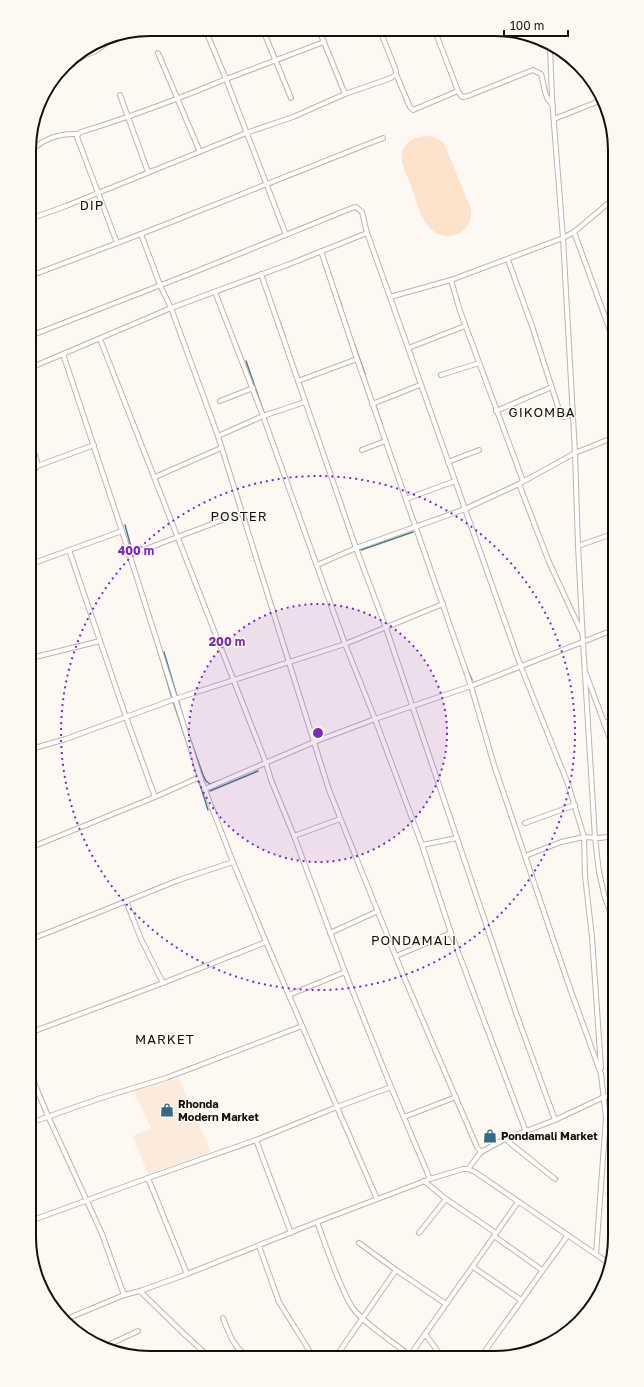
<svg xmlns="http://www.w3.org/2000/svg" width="644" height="1387" font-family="'Golos Text',sans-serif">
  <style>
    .built { fill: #fcebdc }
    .green { fill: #fce2ca }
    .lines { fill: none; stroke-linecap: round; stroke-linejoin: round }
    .stream { stroke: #4d7b8d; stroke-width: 1.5 }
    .minor-casing { stroke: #beb4ac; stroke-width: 6 }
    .minor { stroke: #fff; stroke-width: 4 }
    .ring { fill: none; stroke: #7b2cbf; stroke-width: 2; stroke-dasharray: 2 4 }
    .labels { text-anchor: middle; stroke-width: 3; stroke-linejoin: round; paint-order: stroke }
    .poi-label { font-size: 11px; font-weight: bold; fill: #15110e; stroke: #fef8f2; text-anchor: start }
    .quarter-label { font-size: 13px; letter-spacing: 1px; fill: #15110e; stroke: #fef8f2 }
    .rim { fill: none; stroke: #15110e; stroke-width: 2 }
    .centre { fill: #7b2cbf; stroke: #fef8f2; stroke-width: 2 }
    .ring-label { font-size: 12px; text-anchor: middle; font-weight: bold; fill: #7b2cbf; stroke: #fef8f2; stroke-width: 3; stroke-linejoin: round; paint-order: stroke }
  </style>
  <rect width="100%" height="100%" fill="#fef8f2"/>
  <!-- built -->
  <polygon class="built" points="179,1078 211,1152 148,1174 133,1136 151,1128 134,1091"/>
  <!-- green -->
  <path class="green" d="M427 136 435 137 444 143 471 209C472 218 470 225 463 230 458 235 453 236 446 236 423 234 418 204 411 186 408 177 400 164 402 154 405 141 415 137 427 136Z"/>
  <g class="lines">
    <!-- stream -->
    <g class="stream">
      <polyline points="338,295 342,307"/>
      <polyline points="280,322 285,337"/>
      <polyline points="354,343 365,374"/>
      <polyline points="246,361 264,413"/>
      <polyline points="375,404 382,424"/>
      <polyline points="245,515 247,520"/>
      <polyline points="125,525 131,547"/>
      <polyline points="361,550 413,532"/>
      <polyline points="154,637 172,698 192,758"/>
      <polyline points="164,652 186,727 203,775 206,781 210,784 221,780"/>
      <polyline points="465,664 472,680"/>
      <polyline points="194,765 208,810"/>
      <polyline points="210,791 258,771"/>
    </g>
    <!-- minor casing -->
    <g class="minor-casing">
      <g id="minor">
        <polyline points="205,29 226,79 324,42"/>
        <polyline points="263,30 291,98"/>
        <polyline points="319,30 345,94"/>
        <path d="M435 31 458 91 462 97 468 96 533 70 541 74C544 83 544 99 553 105"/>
        <polyline points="550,47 552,99 563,238 575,453 578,546 583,642 595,838 599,872 605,898 614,922"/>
        <polyline points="158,53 200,152"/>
        <polyline points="396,74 410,107 413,110 458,91"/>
        <polyline points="55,79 74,62 85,55 94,52 117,36"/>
        <polyline points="120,95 148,172"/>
        <polyline points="554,119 602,100"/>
        <polyline points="383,138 141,234 160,285 171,308 218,436 329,790 404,977 477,1147 481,1152"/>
        <path d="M29 151C46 139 57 133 78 134"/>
        <polyline points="30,219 66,206 246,133 293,117 345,94 391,78 396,74 396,71 380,30"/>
        <polyline points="574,232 612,336"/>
        <path d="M117 243 77 137 78 134 81 132C130 117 178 99 226 79L286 235"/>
        <polyline points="321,251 357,359 471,686 494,765 525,856 567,980 601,1074 606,1118 596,1254"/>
        <polyline points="508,260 532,326 561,416 564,417 573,414"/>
        <polyline points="261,274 356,548 386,628 516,1013 555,1120"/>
        <polyline points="30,276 141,234"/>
        <polyline points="451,280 460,311 523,481"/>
        <polyline points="215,292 263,416 345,644 375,719 422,845 451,933 526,1132"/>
        <polyline points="390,297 521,667 568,784 584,837 600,838 613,836"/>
        <polyline points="30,336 197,271 352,208 356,207 362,212 367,233 390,297 451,280 563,238 574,232 611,201"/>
        <polyline points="100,339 266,763 271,780 294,836 345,972 391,1087 430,1179"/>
        <polyline points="411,347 465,326"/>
        <polyline points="63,354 122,531 200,777 233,862 266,942 337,1107 391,1087"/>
        <polyline points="30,368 171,308 287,265 367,233"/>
        <polyline points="441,375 479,363"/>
        <polyline points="298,381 357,359"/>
        <polyline points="220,401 253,388"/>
        <polyline points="372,404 420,385"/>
        <polyline points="496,411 552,387"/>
        <polyline points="218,436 263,416 305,402"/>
        <polyline points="30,440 37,462 37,466"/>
        <polyline points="362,450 385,441"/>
        <polyline points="448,462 479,450"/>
        <polyline points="30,472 35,469 37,466 94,445"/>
        <polyline points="155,477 221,448"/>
        <polyline points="519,484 549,562 581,631"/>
        <polyline points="406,499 455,481"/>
        <polyline points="578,546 612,534"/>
        <polyline points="69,550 126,717 155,797"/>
        <polyline points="130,555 241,513"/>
        <polyline points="31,564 122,531"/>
        <polyline points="317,565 356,548 465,509 519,484 575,453 612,438"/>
        <polyline points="31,658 100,641"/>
        <polyline points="586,674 613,747"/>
        <polyline points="604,723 613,720"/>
        <polyline points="31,749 66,739 175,699 345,644 443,604"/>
        <polyline points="205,789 314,742 375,719 471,686 613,630"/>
        <polyline points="525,823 575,805"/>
        <polyline points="294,836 340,819"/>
        <polyline points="422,845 457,838"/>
        <polyline points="32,847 155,797 200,777"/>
        <polyline points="525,856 561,842 584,837 585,876 592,937 601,1068"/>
        <polyline points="126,901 141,939 163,983"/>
        <polyline points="330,933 378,911"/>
        <polyline points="32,939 179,880 233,862"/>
        <polyline points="396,956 451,933"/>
        <polyline points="289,995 345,972"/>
        <polyline points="32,1032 163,983 266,942"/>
        <polyline points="33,1080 48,1116 102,1234 124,1295"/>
        <polyline points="404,1117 456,1097"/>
        <polyline points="606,1118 614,1124"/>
        <polyline points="33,1122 101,1098 166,1078 302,1026"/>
        <polyline points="505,1139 555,1179"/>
        <polyline points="256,1140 291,1233"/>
        <polyline points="468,1169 481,1152 505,1139 555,1120 604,1097 614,1094"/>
        <polyline points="148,1178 187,1274"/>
        <polyline points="424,1181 446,1199 496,1233"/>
        <polyline points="33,1220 148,1178 256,1140 337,1107 377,1199"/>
        <path d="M317 1222C327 1248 338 1284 352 1307 362 1322 393 1342 408 1354"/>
        <polyline points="419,1233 446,1199"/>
        <polyline points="494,1236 542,1270"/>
        <polyline points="359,1243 396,1270"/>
        <polyline points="259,1246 279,1302 312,1355"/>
        <polyline points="473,1267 521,1300"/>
        <polyline points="140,1291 183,1333 207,1355"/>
        <path d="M223 1318C229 1333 232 1344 245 1355"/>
        <polyline points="64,1320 124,1295 140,1291 187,1274 317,1222 430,1179 463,1169 468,1169 475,1172 610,1264"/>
        <polyline points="425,1334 440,1354"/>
        <polyline points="106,1346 138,1331"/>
        <polyline points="411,1354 518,1202"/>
        <polyline points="483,1354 568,1235"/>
        <polyline points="337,1355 396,1270 446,1304"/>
      </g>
    </g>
    <!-- minor -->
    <use href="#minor" class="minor"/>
  </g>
  <!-- distance rings -->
  <circle cx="318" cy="733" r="129" fill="#7b2cbf" fill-opacity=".12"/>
  <g class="ring">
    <circle cx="318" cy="733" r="129"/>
    <circle cx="318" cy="733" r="257"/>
  </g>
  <!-- icons -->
  <defs>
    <g id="shop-bare" transform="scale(1.08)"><path d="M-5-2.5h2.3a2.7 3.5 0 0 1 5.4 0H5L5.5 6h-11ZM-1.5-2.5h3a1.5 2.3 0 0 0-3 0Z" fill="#316c84" stroke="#fef8f2" stroke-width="2.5" paint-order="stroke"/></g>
  </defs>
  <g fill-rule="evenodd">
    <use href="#shop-bare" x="167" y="1110"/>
    <use href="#shop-bare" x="490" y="1136"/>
  </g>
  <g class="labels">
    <!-- poi labels -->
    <g class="poi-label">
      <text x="178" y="1108">Rhonda<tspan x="178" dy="13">Modern Market</tspan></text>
      <text x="501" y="1140">Pondamali Market</text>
    </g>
    <!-- quarter labels -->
    <g class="quarter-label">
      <text x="92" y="210">DIP</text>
      <text x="542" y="417">GIKOMBA</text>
      <text x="239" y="521">POSTER</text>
      <text x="414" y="945">PONDAMALI</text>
      <text x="165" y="1044">MARKET</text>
    </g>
  </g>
  <!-- crop -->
  <path d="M0 0H644V1387H0ZM150 36H494A114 114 0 0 1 608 150V1237A114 114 0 0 1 494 1351H150A114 114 0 0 1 36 1237V150A114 114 0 0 1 150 36Z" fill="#fef8f2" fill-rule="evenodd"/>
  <path class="rim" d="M150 36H494A114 114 0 0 1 608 150V1237A114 114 0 0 1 494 1351H150A114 114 0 0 1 36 1237V150A114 114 0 0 1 150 36Z"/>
  <circle cx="318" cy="733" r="6" class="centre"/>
  <g class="ring-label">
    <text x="136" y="555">400 m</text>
    <text x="227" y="646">200 m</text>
  </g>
  <!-- scale -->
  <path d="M504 30v6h64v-6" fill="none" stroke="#15110e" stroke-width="2"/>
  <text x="510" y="30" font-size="12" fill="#15110e" stroke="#fef8f2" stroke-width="3" paint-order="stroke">100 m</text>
</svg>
